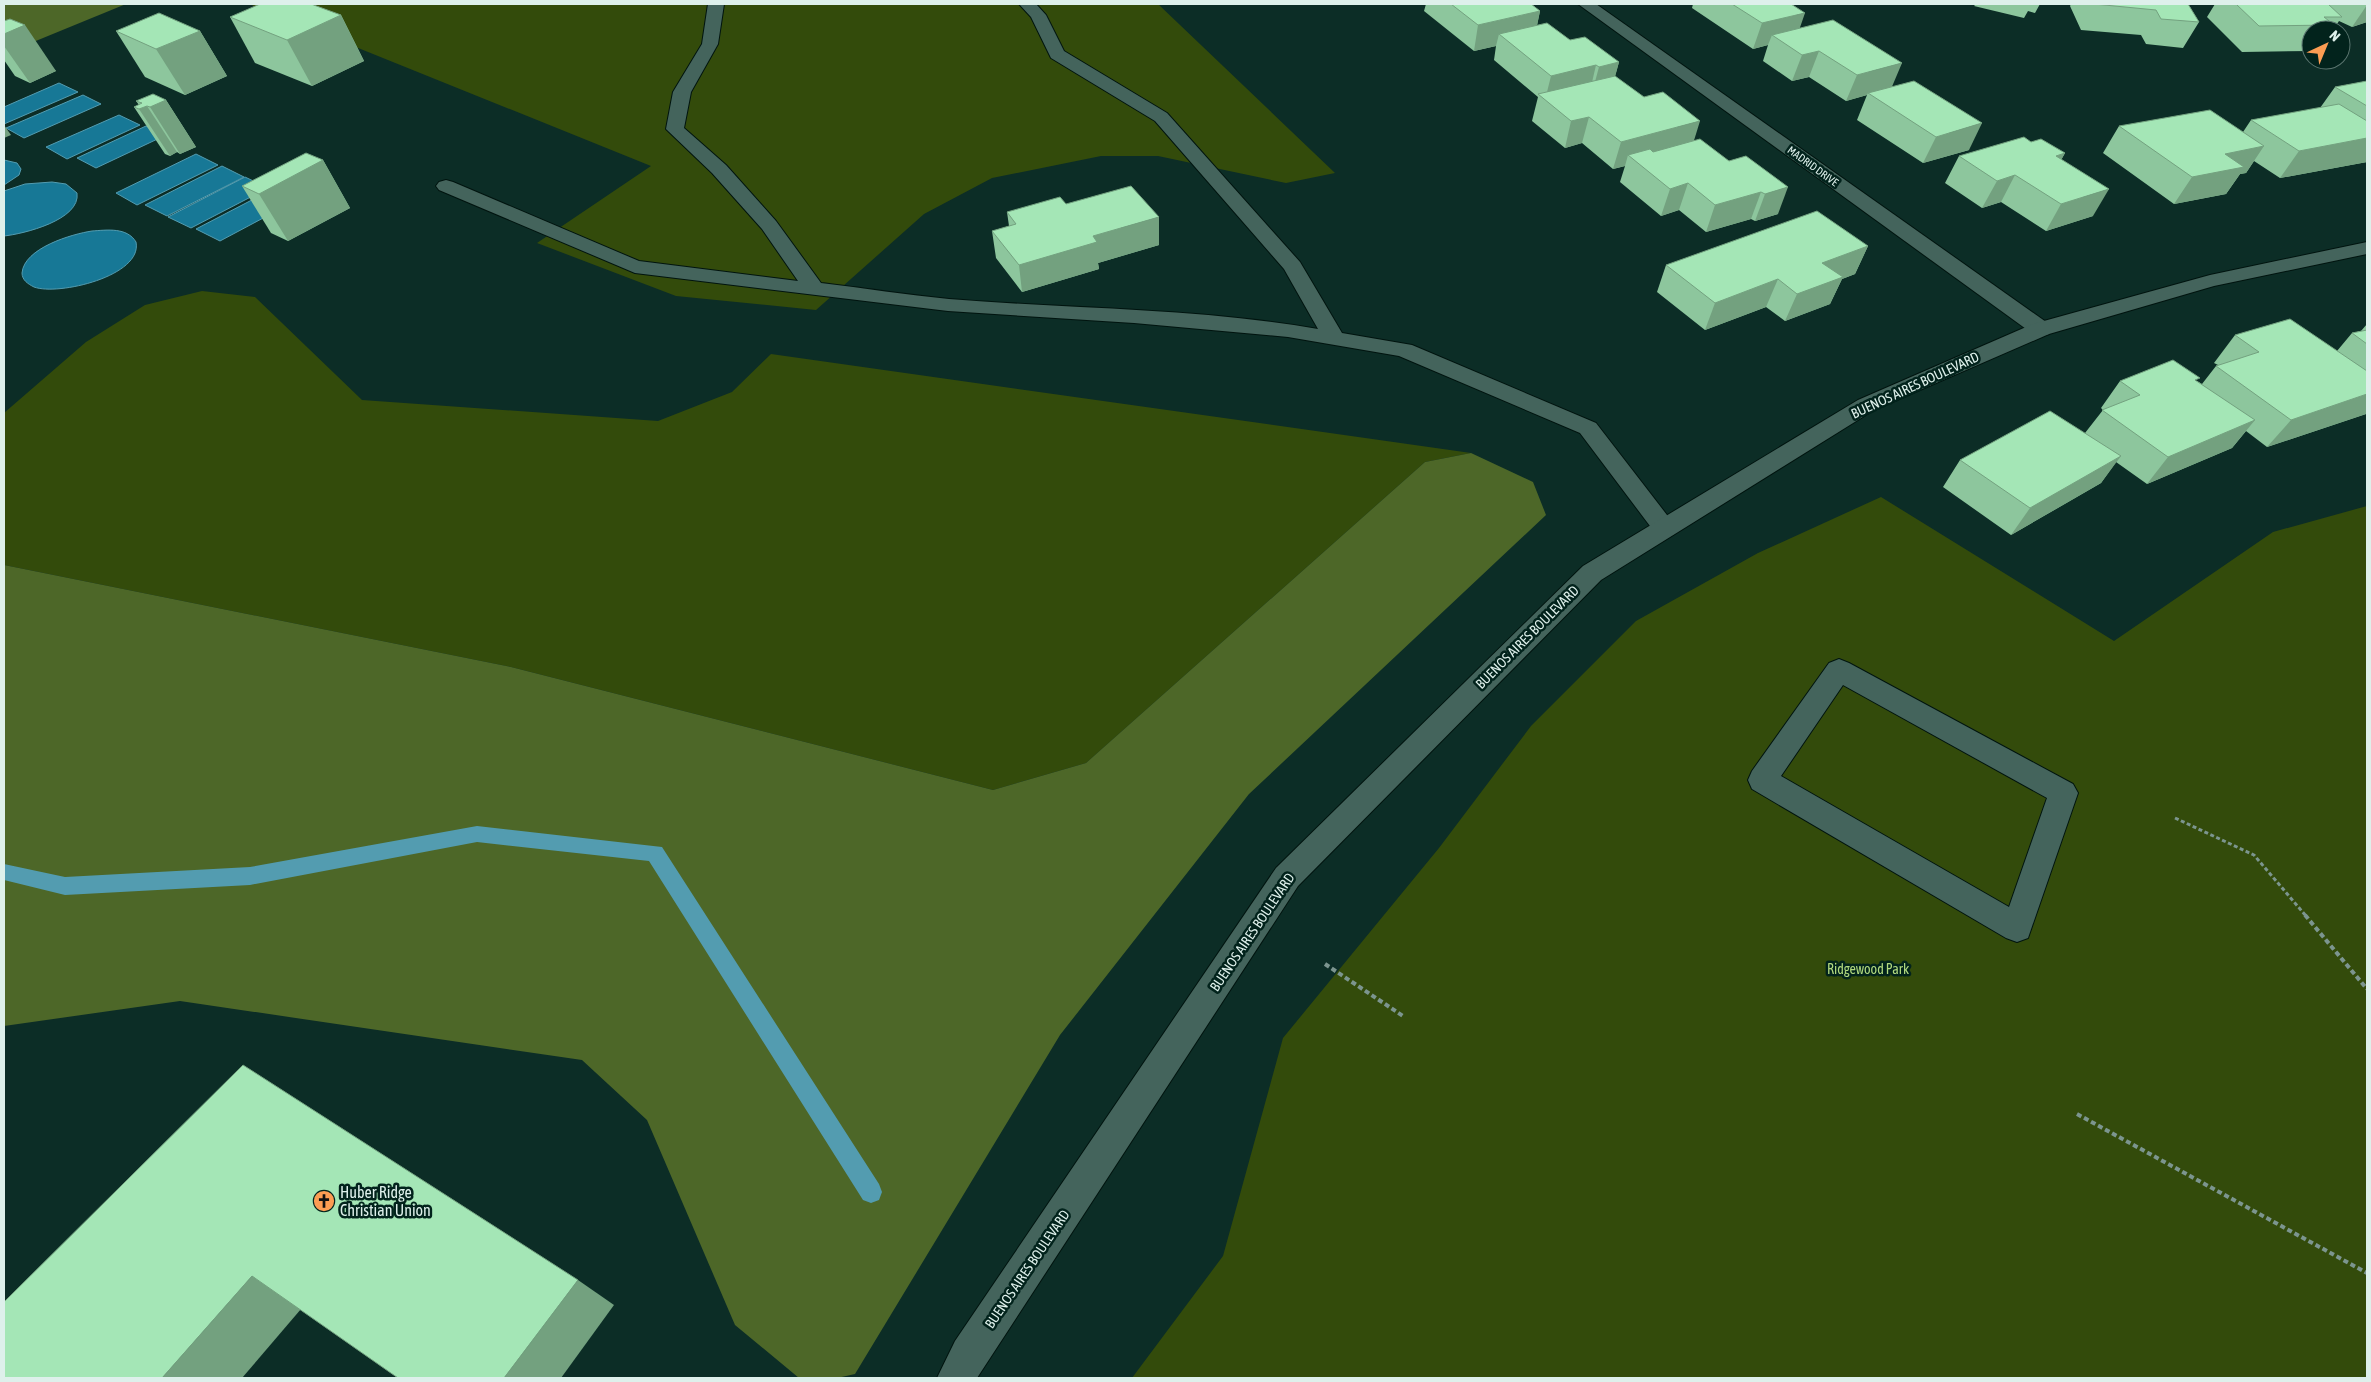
<svg xmlns="http://www.w3.org/2000/svg" width="2371" height="1382" font-family="'Asap Condensed',sans-serif">
  <style>
    .green { fill: #334b0b }
    .forest { fill: #4d6728 }
    .water { fill: #177896; stroke: #539cb0 }
    .lines { fill: none; stroke-linecap: round; stroke-linejoin: round }
    .stream { fill: #539cb0; fill-rule: evenodd }
    .service-casing { stroke: #00140f; stroke-width: 2 }
    .minor-casing { stroke: #00140f; stroke-width: 2 }
    .tertiary-casing { stroke: #00140f; stroke-width: 2 }
    .path-far1 { stroke: #7c958f; stroke-width: 3; stroke-dasharray: 4 2.5; stroke-linecap: butt }
    .path { stroke: #7c958f; stroke-width: 4; stroke-dasharray: 5 3; stroke-linecap: butt }
    .service { fill: #44645c; fill-rule: evenodd }
    .minor { fill: #44645c; fill-rule: evenodd }
    .tertiary { fill: #44645c; fill-rule: evenodd }
    .wall { fill: #8dc69d }
    .shaded-wall { fill: #73a17f }
    .building { fill: #a4e6b6; stroke: #73a17f }
    .labels { text-anchor: middle; stroke-width: 5; stroke-linejoin: round; paint-order: stroke }
    .far-street-label { font-size: 11px; fill: #def0eb; stroke: #02231c }
    .street-label { font-size: 14px; fill: #def0eb; stroke: #02231c }
    .park-label { font-size: 14px; fill: #b1d97f; stroke: #02231c }
    .near-poi-label { font-size: 16px; fill: #def0eb; stroke: #02231c; text-anchor: start }
  </style>
  <rect width="100%" height="100%" fill="#0c2d26"/>
  <!-- green -->
  <g class="green">
    <polygon points="249,4 1158,4 1335,173 1286,183 1158,156 1101,156 992,178 924,214 816,310 676,296 537,243 651,166"/>
    <polygon points="202,291 255,297 362,400 658,421 732,392 771,354 1471,453 1425,462 1086,763 993,790 511,667 4,565 4,413 86,342 145,305"/>
    <polygon points="1881,497 2114,641 2273,532 2367,506 2367,1378 1132,1378 1223,1256 1283,1038 1439,848 1531,726 1636,621 1758,553"/>
  </g>
  <!-- forest -->
  <g class="forest">
    <polygon points="4,4 126,4 4,54"/>
    <polygon points="1471,453 1533,482 1546,515 1249,794 1060,1035 855,1374 837,1378 799,1378 735,1325 647,1120 582,1060 180,1001 4,1026 4,565 511,667 993,790 1086,763 1425,462"/>
  </g>
  <!-- water -->
  <g class="water">
    <polygon points="59,83 78,92 4,124 4,107"/>
    <polygon points="83,95 101,104 24,138 6,128"/>
    <polygon points="119,115 140,125 67,159 46,147"/>
    <polygon points="146,126 166,135 96,168 77,158"/>
    <polygon points="196,154 218,165 137,205 116,193"/>
    <polygon points="4,160 17,163 21,169 19,175 4,185"/>
    <polygon points="222,166 244,177 167,216 145,205"/>
    <polygon points="245,177 268,188 191,228 168,217"/>
    <path d="M52 182 66 184 77 193C81 220 23 234 4 236V191L25 184Z"/>
    <polygon points="273,189 297,200 220,241 196,229"/>
    <path d="M92 231C107 230 127 227 136 242 143 276 58 296 34 287 28 284 22 280 22 273 24 248 72 234 92 231Z"/>
  </g>
  <g class="lines">
    <!-- stream -->
    <polygon class="stream" points="477,826 662,847 879,1184 882,1192 879,1200 871,1203 863,1200 649,861 477,842 250,885 65,895 4,880 4,864 65,877 250,867"/>
    <!-- service casing -->
    <g class="service-casing">
      <g id="service">
        <path d="M708 4H724L718 44 691 92 684 128 726 165 776 221 821 283C864 288 907 295 949 299 1072 309 1197 308 1318 329L1284 269 1155 121 1051 58 1031 17 1019 4H1036L1046 15 1064 51 1167 113 1300 262 1342 333 1412 345 1596 423 1677 528 1674 534 1665 537 1656 534 1580 433 1399 356 1288 337 1134 323 948 311 635 273 439 190 436 186 439 182 446 180 453 182 639 261 798 281 762 229 712 173 666 129 673 92 702 44Z"/>
        <path d="M1839 659 1849 663 2073 784 2078 793 2028 938 2017 942 2006 938 1752 789 1748 780 1752 771 1829 663ZM1843 685 2047 798 2009 907 1781 776Z"/>
      </g>
    </g>
    <!-- minor casing -->
    <g class="minor-casing">
      <polygon id="minor" points="1578,4 1596,4 2049,324 2052,329 2049,334 2041,336 2033,334"/>
    </g>
    <!-- tertiary casing -->
    <g class="tertiary-casing">
      <polygon id="tertiary" points="2367,242 2367,254 2214,286 2049,334 1874,410 1601,580 1298,886 977,1378 937,1378 955,1341 1276,868 1583,566 1858,400 2033,324 2210,275"/>
    </g>
    <!-- path-far1 -->
    <polyline class="path-far1" points="2175,818 2254,855 2306,916"/>
    <!-- path -->
    <g class="path">
      <polyline points="2305,915 2367,989"/>
      <polyline points="1325,964 1403,1016"/>
      <polyline points="2077,1114 2367,1273"/>
    </g>
    <!-- service -->
    <use href="#service" class="service"/>
    <!-- minor -->
    <use href="#minor" class="minor"/>
    <!-- tertiary -->
    <use href="#tertiary" class="tertiary"/>
  </g>
  <!-- wall -->
  <g class="wall">
    <polygon points="1426,4 1531,4 1540,11 1537,25 1619,62 1615,76 1694,141 1729,161 1746,156 1778,214 1755,221 1751,219 1706,232 1679,210 1661,216 1620,182 1625,166 1613,169 1582,143 1565,148 1532,121 1538,97 1494,60 1496,46 1474,51 1424,11"/>
    <polygon points="1693,4 1791,4 1800,28 1892,86 1969,150 1923,163 1857,120 1867,95 1846,101 1809,77 1792,81 1763,61 1768,45 1753,49 1692,8"/>
    <polygon points="1976,4 2040,4 2035,13 2028,11 2024,18 1974,6"/>
    <polygon points="2071,4 2188,4 2199,22 2183,48 2146,44 2141,35 2081,30 2070,6"/>
    <polygon points="2215,4 2367,4 2367,22 2352,27 2339,21 2333,30 2311,30 2311,51 2242,52 2207,17"/>
    <polygon points="341,15 364,61 312,86 255,63 230,17"/>
    <polygon points="4,21 56,71 30,83 15,76 4,60"/>
    <polygon points="116,31 200,31 227,76 185,95 145,77"/>
    <polygon points="2367,81 2367,162 2280,178 2254,161 2246,173 2240,174 2226,194 2174,204 2103,153 2119,126 2243,132 2251,120 2320,108 2335,87"/>
    <polygon points="166,100 196,147 180,154 177,152 170,156 165,154 134,107 139,105 136,101"/>
    <polygon points="2031,142 2065,153 2061,160 2093,216 2046,231 2001,202 1982,208 1945,183 1959,156"/>
    <polygon points="323,160 350,208 288,241 271,233 242,186"/>
    <polygon points="1066,204 1159,245 1098,263 1099,269 1022,292 996,258 992,231 1009,226 1007,212"/>
    <polygon points="1868,246 1855,274 1842,279 1830,304 1785,321 1766,307 1705,330 1657,292 1666,265"/>
    <polygon points="2367,324 2367,413 2366,414 2267,447 2246,431 2232,448 2147,484 2116,462 2101,483 2011,535 1943,487 1960,460 2085,433 2103,410 2101,408 2120,381 2197,381 2202,384 2216,366 2218,365 2214,363 2235,335 2337,351 2352,333 2361,331"/>
  </g>
  <!-- shaded-wall -->
  <g class="shaded-wall">
    <polygon points="2367,5 2367,22 2352,27"/>
    <polygon points="1540,11 1535,36 1499,34 1496,46 1474,51 1478,25"/>
    <polygon points="1805,13 1796,39 1772,35 1768,45 1753,49 1762,23"/>
    <polygon points="341,15 364,61 312,86 287,40"/>
    <polygon points="25,25 56,71 30,83 4,46 4,34"/>
    <polygon points="200,31 227,76 185,95 156,49"/>
    <polygon points="1819,51 1809,77 1792,81 1802,55"/>
    <polygon points="1619,62 1612,88 1592,93 1599,67"/>
    <polygon points="1902,63 1891,89 1868,93 1867,95 1846,101 1857,75"/>
    <polygon points="1596,65 1590,91 1545,100 1551,76"/>
    <polygon points="166,100 196,147 180,154 150,107"/>
    <polygon points="147,106 177,152 170,156 139,109"/>
    <polygon points="1589,117 1582,143 1565,148 1571,121"/>
    <polygon points="1700,121 1692,147 1628,155 1625,166 1613,169 1621,142"/>
    <polygon points="1982,123 1969,150 1923,163 1936,137"/>
    <polygon points="4,125 11,135 4,138"/>
    <polygon points="2367,138 2367,162 2280,178 2299,151"/>
    <polygon points="2264,146 2246,173 2240,174 2226,194 2174,204 2192,177 2225,154"/>
    <polygon points="2065,153 2050,180 2056,156"/>
    <polygon points="323,160 350,208 288,241 259,194"/>
    <polygon points="2015,175 2001,202 1982,208 1997,181"/>
    <polygon points="1688,183 1679,210 1661,216 1670,189"/>
    <polygon points="1788,187 1778,214 1755,221 1765,194"/>
    <polygon points="2109,189 2093,216 2046,231 2061,204"/>
    <polygon points="1761,192 1751,219 1706,232 1715,205"/>
    <polygon points="1159,217 1159,245 1098,263 1099,269 1022,292 1019,265 1093,236"/>
    <polygon points="1868,246 1855,274 1842,279 1830,304 1785,321 1797,294 1822,263"/>
    <polygon points="1778,279 1766,307 1705,330 1715,303"/>
    <polygon points="2367,394 2367,413 2366,414 2267,447 2291,420"/>
    <polygon points="2255,420 2232,448 2147,484 2168,457"/>
    <polygon points="2121,456 2101,483 2011,535 2030,508"/>
    <polygon points="252,1276 307,1302 242,1378 162,1378"/>
    <polygon points="578,1280 614,1305 561,1378 504,1378"/>
  </g>
  <!-- building -->
  <g class="building">
    <polygon points="260,4 311,4 341,15 287,40 230,17"/>
    <polygon points="1451,4 1531,4 1540,11 1478,25"/>
    <polygon points="1732,4 1791,4 1805,13 1762,23"/>
    <polygon points="2094,4 2188,4 2199,22 2161,19 2156,10"/>
    <polygon points="2236,4 2328,4 2342,17 2324,17 2334,25 2259,26"/>
    <polygon points="159,13 200,31 156,49 116,31"/>
    <polygon points="10,19 25,25 4,34 4,21"/>
    <polygon points="1833,20 1902,63 1857,75 1819,51 1802,55 1772,35"/>
    <polygon points="1547,23 1570,40 1585,37 1619,62 1599,67 1596,65 1551,76 1499,34"/>
    <polygon points="1615,76 1644,97 1663,92 1700,121 1621,142 1589,117 1571,121 1538,94"/>
    <polygon points="1914,81 1982,123 1936,137 1868,93"/>
    <polygon points="2367,81 2367,106 2335,87"/>
    <polygon points="153,94 166,100 150,107 147,106 139,109 134,107 142,103 136,101"/>
    <polygon points="2339,104 2367,121 2367,138 2299,151 2251,120"/>
    <polygon points="2210,110 2264,146 2225,154 2244,167 2192,177 2119,126"/>
    <polygon points="2024,137 2031,142 2041,139 2065,153 2056,156 2109,189 2061,204 2015,175 1997,181 1959,156"/>
    <polygon points="1700,139 1729,161 1746,156 1788,187 1765,194 1761,192 1715,205 1688,183 1670,189 1628,155 1650,149 1653,152"/>
    <polygon points="306,153 323,160 259,194 242,186"/>
    <polygon points="1131,186 1159,217 1093,236 1097,242 1019,265 992,231 1016,224 1007,212 1060,197 1066,204"/>
    <polygon points="1817,211 1868,246 1822,263 1843,277 1797,294 1778,279 1715,303 1666,265"/>
    <polygon points="2290,319 2367,371 2367,394 2291,420 2216,366 2259,352 2235,335"/>
    <polygon points="2367,330 2367,344 2352,333"/>
    <polygon points="2173,360 2200,378 2195,380 2255,420 2168,457 2102,410 2140,395 2120,381"/>
    <polygon points="2050,411 2121,456 2030,508 1960,460"/>
    <polygon points="243,1065 578,1280 504,1378 398,1378 252,1276 162,1378 4,1378 4,1302"/>
  </g>
  <!-- icons -->
  <defs>
    <g id="church-disc" transform="scale(1.125)"><circle r="9.5" fill="#fc9d53" stroke="#02231c"/><path d="M-1.2-6h2.4v3.5h3.3v2.4h-3.3V6h-2.4V-.1h-3.3v-2.4h3.3Z" fill="#111"/></g>
  </defs>
  <g fill-rule="evenodd">
    <use href="#church-disc" x="324" y="1201"/>
  </g>
  <g class="labels">
    <!-- far-street labels -->
    <g class="far-street-label">
      <text transform="translate(1813 166) rotate(36)" y="4">MADRID DRIVE</text>
    </g>
    <!-- street labels -->
    <g class="street-label">
      <text transform="translate(1915 385) rotate(-25)" y="5">BUENOS AIRES BOULEVARD</text>
      <text transform="translate(1527 637) rotate(-45)" y="5">BUENOS AIRES BOULEVARD</text>
      <text transform="translate(1252 932) rotate(-56)" y="5">BUENOS AIRES BOULEVARD</text>
      <text transform="translate(1027 1269) rotate(-56)" y="5">BUENOS AIRES BOULEVARD</text>
    </g>
    <!-- park labels -->
    <g class="park-label">
      <text x="1868" y="974">Ridgewood Park</text>
    </g>
    <!-- near-poi labels -->
    <g class="near-poi-label">
      <text x="340" y="1198">Huber Ridge<tspan x="340" dy="18">Christian Union</tspan></text>
    </g>
  </g>
  <!-- border -->
  <rect width="2371" height="1382" fill="none" stroke="#def0eb" stroke-width="10"/>
  <!-- north arrow -->
  <g transform="translate(2326 45) rotate(44)"><circle r="24" fill="#02231c" stroke="#5a756f"/>
  <path d="M0-4L9 19L0 12L-9 19Z" fill="#fc9d53"/>
  <text y="-8" font-size="14" font-weight="bold" text-anchor="middle" fill="#def0eb">N</text>
  </g>
</svg>
